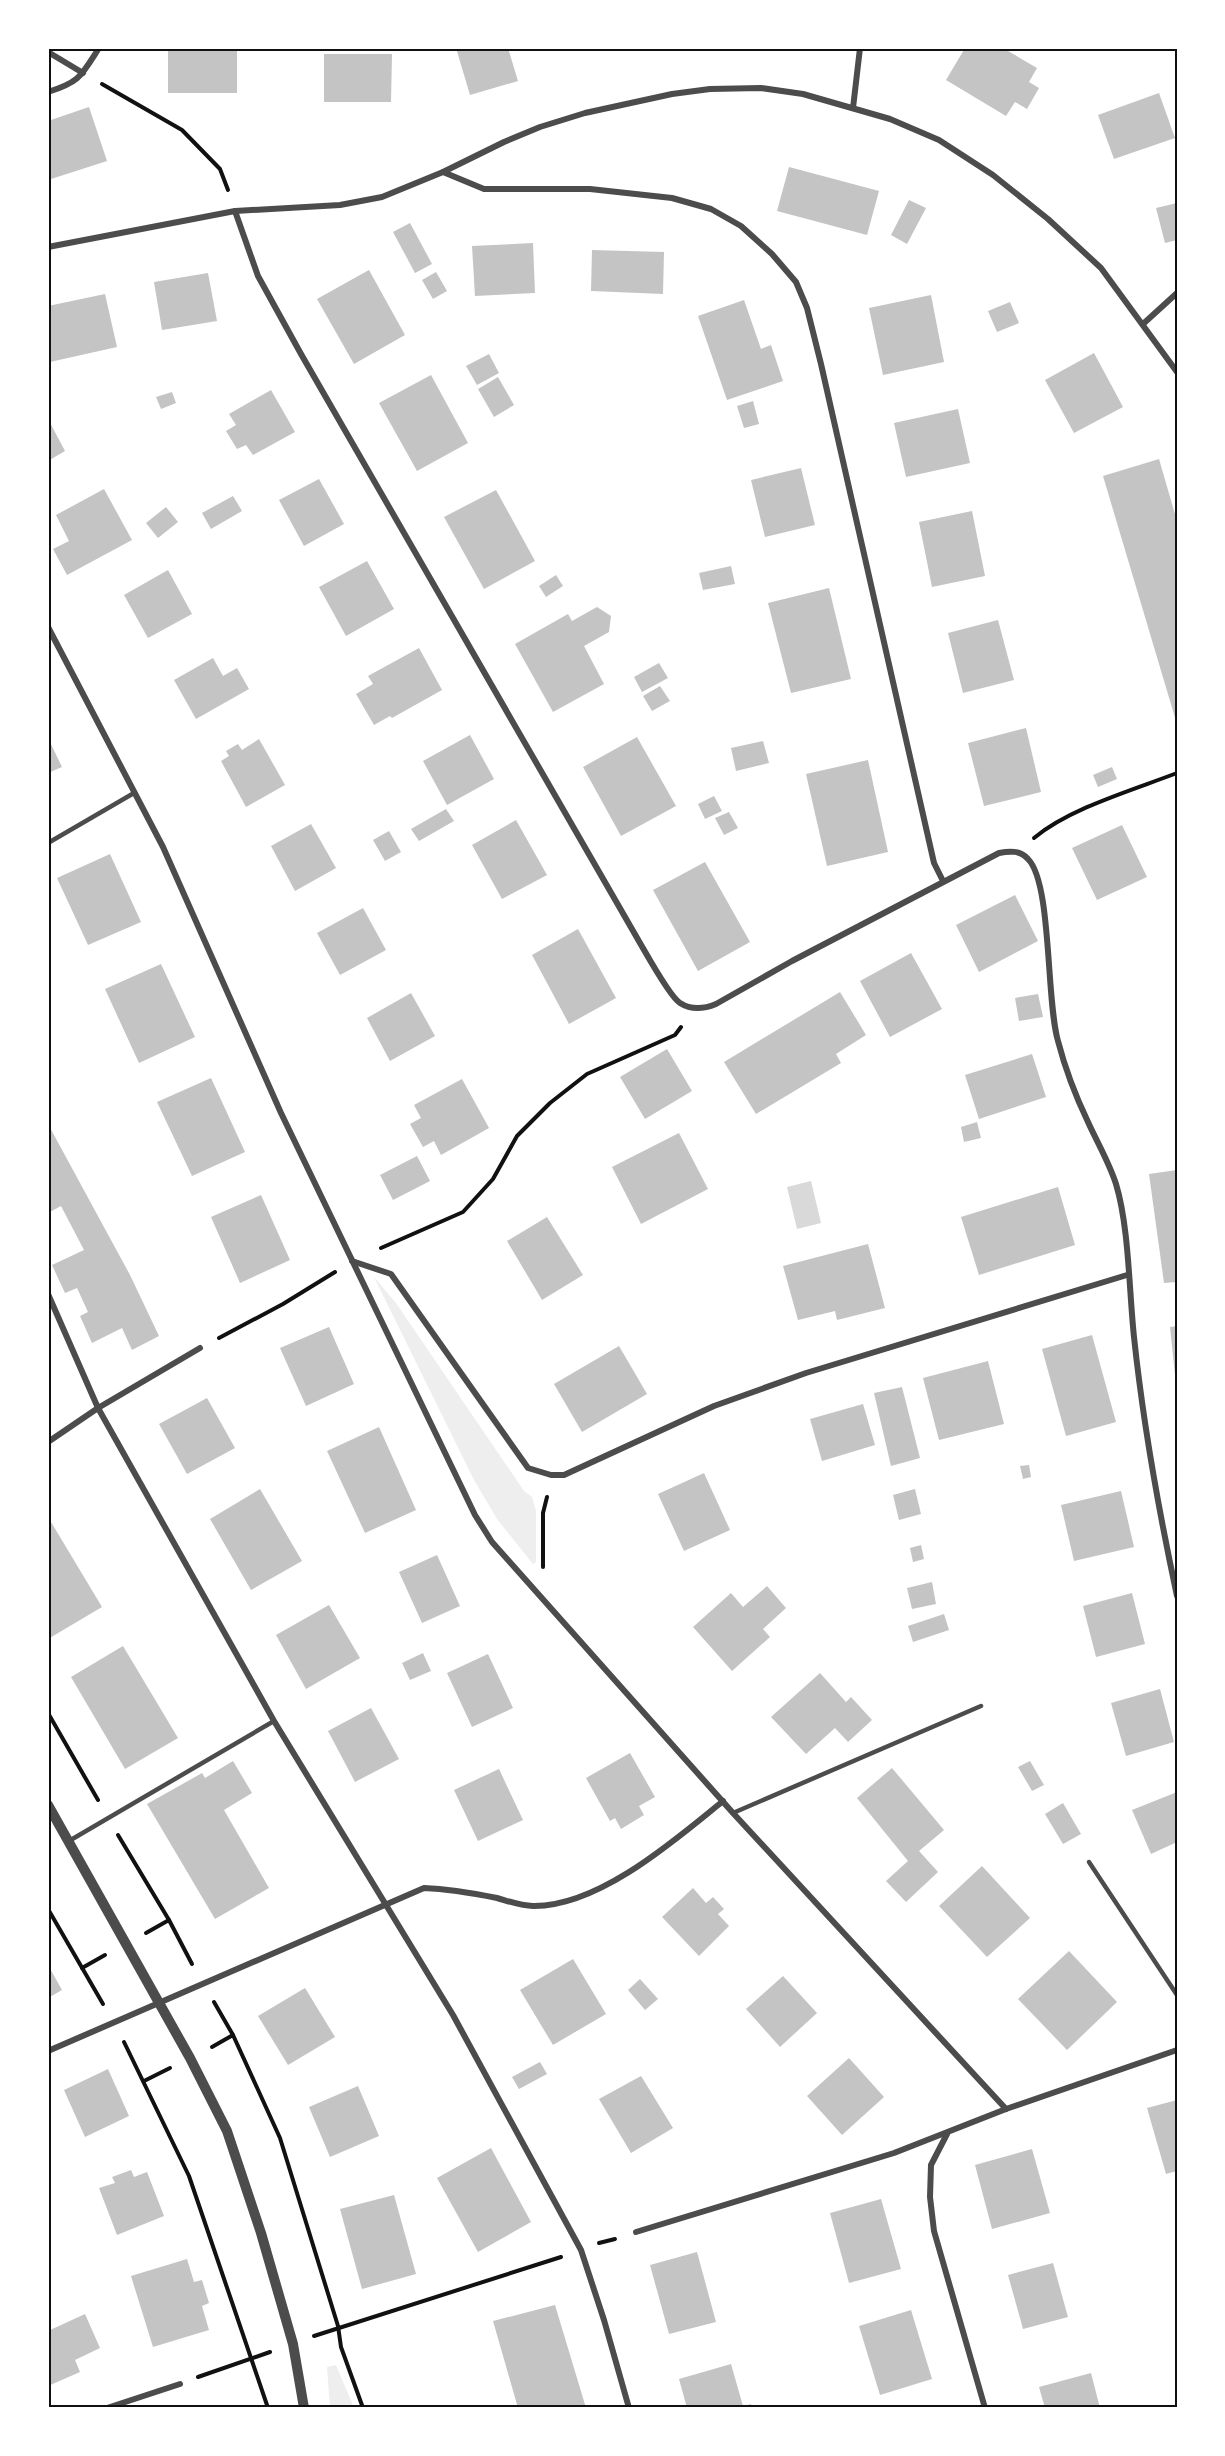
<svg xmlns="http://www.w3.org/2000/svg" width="1225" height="2456" font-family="Jost,sans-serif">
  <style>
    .green { fill: #eee }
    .water { fill: #d9d9d9 }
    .building { fill: #c4c4c4 }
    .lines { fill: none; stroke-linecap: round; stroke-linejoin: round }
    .path { stroke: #111; stroke-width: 4 }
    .service { stroke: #4c4c4c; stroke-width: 4.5 }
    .minor { stroke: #4c4c4c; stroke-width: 6 }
    .tertiary { stroke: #4c4c4c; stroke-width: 10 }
    .neatline { fill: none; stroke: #111; stroke-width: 2 }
  </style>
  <rect width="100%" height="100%" fill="#fff"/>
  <!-- green -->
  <g class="green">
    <polygon points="374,1277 396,1303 524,1491 532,1497 536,1511 536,1562 533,1564 497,1519 474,1480"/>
    <polygon points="336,2365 354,2408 330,2408 327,2367"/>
  </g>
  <!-- water -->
  <polygon class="water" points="811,1181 821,1223 797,1229 787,1187"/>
  <!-- building -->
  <g class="building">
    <rect x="168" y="48" width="69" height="45"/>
    <polygon points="456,48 508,48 518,81 470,95"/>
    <polygon points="965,48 1003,48 1037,68 1029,82 1039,88 1027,109 1015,102 1006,116 946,80"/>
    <polygon points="324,54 392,54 391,102 324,102"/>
    <polygon points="1159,93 1175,138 1114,159 1098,115"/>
    <polygon points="89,107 107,161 48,180 48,121"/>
    <polygon points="789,167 879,191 867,235 777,211"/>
    <polygon points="909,200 926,208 907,244 891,235"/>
    <polygon points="1177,203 1177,240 1165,243 1156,208"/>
    <polygon points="410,223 432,264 415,273 393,232"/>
    <polygon points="533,243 535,293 475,296 472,246"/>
    <polygon points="592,250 664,252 663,294 591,291"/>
    <polygon points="369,270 405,335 354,364 317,299"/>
    <polygon points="436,272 447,291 433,299 422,280"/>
    <polygon points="208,273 217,321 162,330 154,282"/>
    <polygon points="105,294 117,347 50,362 48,368 48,306"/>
    <polygon points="931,295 944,362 883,375 869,308"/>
    <polygon points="744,300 761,349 771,345 783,381 727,400 698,316"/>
    <polygon points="1010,302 1019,323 997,332 988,311"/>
    <polygon points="1094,353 1123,407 1074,433 1045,380"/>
    <polygon points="489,354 499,373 477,385 466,366"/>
    <polygon points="431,375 468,443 417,471 379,403"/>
    <polygon points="498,377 514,405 494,417 478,389"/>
    <polygon points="271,390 295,432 253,455 246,445 237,449 226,431 236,425 229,414"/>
    <polygon points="172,392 176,403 161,409 156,397"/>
    <polygon points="753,401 759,424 744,428 737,406"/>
    <polygon points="958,409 970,463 906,477 894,423"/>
    <polygon points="48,419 65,451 48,461"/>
    <polygon points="1159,459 1177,521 1176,721 1103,476"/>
    <polygon points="801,468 815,525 765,537 751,480"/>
    <polygon points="319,479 344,524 304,546 279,500"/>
    <polygon points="104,489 132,540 67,575 53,549 69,541 56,515"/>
    <polygon points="496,490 535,561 484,589 444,517"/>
    <polygon points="233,496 242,511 211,529 202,513"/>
    <polygon points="166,507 178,522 158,538 146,523"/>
    <polygon points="972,511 985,576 932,587 919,522"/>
    <polygon points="367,561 394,609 346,636 319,587"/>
    <polygon points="731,566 735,584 703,590 699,573"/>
    <polygon points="168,570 192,614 148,638 124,595"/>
    <polygon points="556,575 563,586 546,597 539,586"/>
    <polygon points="829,588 851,679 791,693 768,603"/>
    <polygon points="597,607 611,616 609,632 584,646 604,684 553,712 515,644 568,614 572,621"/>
    <polygon points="998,620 1014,680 963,693 948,633"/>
    <polygon points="419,648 442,690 392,718 390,716 374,725 356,694 373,684 368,676"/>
    <polygon points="213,658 223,676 237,668 249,689 196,719 174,680"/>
    <polygon points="659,663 668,678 642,692 634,677"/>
    <polygon points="660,686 670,701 652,711 643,696"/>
    <polygon points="1026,728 1041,792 984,806 968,743"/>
    <polygon points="470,735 494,779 447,805 423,761"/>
    <polygon points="637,737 676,806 621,836 583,767"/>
    <polygon points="48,738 62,767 48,773"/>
    <polygon points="259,739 285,785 246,807 221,761 229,756 226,751 238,744 242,750"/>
    <polygon points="763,741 769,763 736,771 731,748"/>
    <polygon points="868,760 888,852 827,866 806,774"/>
    <polygon points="1112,767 1117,779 1098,787 1093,775"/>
    <polygon points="714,796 722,811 705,819 698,804"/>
    <polygon points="446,809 454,821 419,841 411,829"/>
    <polygon points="729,812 738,828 724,835 715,818"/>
    <polygon points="516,820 547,875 502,899 472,845"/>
    <polygon points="311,824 336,868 295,891 271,846"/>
    <polygon points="1122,825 1147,877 1097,900 1072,848"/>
    <polygon points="389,831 401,852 385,861 373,840"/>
    <polygon points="110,854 141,922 88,945 57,878"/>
    <polygon points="705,862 750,942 698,971 653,890"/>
    <polygon points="1015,895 1038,941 979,972 956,925"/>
    <polygon points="363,908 386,950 340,975 317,933"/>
    <polygon points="578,929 616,998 569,1024 532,955"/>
    <polygon points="911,953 942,1009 890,1037 860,981"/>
    <polygon points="161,964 195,1037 139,1063 105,989"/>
    <polygon points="840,992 866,1035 836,1054 841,1063 756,1114 724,1062"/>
    <polygon points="411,993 435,1036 390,1061 367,1018"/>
    <polygon points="1038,994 1043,1017 1019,1021 1015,998"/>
    <polygon points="667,1049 692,1091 645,1119 620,1077"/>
    <polygon points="1032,1054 1046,1097 979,1119 965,1075"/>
    <polygon points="211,1078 245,1152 192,1176 157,1102"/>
    <polygon points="462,1079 489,1128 441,1155 434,1141 423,1147 410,1124 421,1118 414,1105"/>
    <polygon points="977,1122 981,1138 964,1142 961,1127"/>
    <polygon points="48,1124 130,1275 159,1336 132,1350 122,1328 92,1343 80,1316 88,1312 77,1288 65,1293 52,1265 84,1250 61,1206 48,1213"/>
    <polygon points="679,1133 708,1189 641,1224 612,1167"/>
    <polygon points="417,1156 430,1181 393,1200 380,1175"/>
    <polygon points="1177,1170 1177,1282 1164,1283 1149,1174"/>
    <polygon points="1058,1187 1075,1245 979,1275 961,1217"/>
    <polygon points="261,1195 290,1260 240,1283 211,1217"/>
    <polygon points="547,1217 583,1275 542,1300 507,1241"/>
    <polygon points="868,1244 885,1308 837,1320 835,1311 798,1320 783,1266"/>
    <polygon points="1177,1326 1177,1375 1175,1375 1170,1327"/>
    <polygon points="329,1327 354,1384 306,1406 280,1348"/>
    <polygon points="1092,1335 1116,1422 1066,1436 1042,1349"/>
    <polygon points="619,1346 647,1394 582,1432 554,1384"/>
    <polygon points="988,1361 1004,1424 939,1440 923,1378"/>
    <polygon points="902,1387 920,1458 891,1466 874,1393"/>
    <polygon points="207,1398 235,1448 187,1474 159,1424"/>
    <polygon points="863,1404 875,1445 822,1461 810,1419"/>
    <polygon points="379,1427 416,1510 365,1533 327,1451"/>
    <polygon points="1029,1465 1031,1477 1023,1479 1020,1466"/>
    <polygon points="704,1473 730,1530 684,1551 658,1494"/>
    <polygon points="260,1489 302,1561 251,1590 210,1519"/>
    <polygon points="915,1489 921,1514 899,1520 893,1495"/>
    <polygon points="1121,1491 1134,1547 1074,1561 1061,1505"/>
    <polygon points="48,1517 102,1607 48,1639"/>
    <polygon points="921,1545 924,1559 913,1562 910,1548"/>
    <polygon points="437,1555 460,1606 422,1623 399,1572"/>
    <polygon points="932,1582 936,1604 912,1609 907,1588"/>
    <polygon points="767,1586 786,1608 763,1629 770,1637 732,1671 693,1627 731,1593 743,1607"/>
    <polygon points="1132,1593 1145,1644 1096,1657 1083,1606"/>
    <polygon points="329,1605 360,1658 306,1689 276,1635"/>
    <polygon points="944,1614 949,1630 913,1642 908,1626"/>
    <polygon points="123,1646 178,1738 125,1769 71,1677"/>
    <polygon points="423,1653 431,1671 410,1680 402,1663"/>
    <polygon points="488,1654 513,1708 472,1727 447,1673"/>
    <polygon points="820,1673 846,1702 851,1697 872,1720 848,1742 835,1728 806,1754 771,1717"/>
    <polygon points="1160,1689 1174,1742 1126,1756 1111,1703"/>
    <polygon points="371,1708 399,1759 355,1782 328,1731"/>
    <polygon points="630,1753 655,1797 639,1806 644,1815 621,1829 615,1818 610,1821 586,1778"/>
    <polygon points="233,1761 252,1793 224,1810 269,1888 215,1919 147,1804 202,1773 205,1778"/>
    <polygon points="1030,1761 1044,1785 1032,1791 1018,1767"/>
    <polygon points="892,1768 944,1830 919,1851 938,1872 906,1902 886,1881 908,1861 857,1798"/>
    <polygon points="499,1769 523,1820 478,1841 454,1790"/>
    <polygon points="1177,1792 1177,1842 1151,1854 1132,1810"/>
    <polygon points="1063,1803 1081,1834 1063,1844 1045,1814"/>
    <polygon points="982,1866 1030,1918 987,1957 939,1906"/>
    <polygon points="693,1888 706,1903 713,1897 724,1909 718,1914 729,1926 699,1956 662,1917"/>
    <polygon points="1069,1951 1117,2002 1067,2050 1018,1999"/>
    <polygon points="573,1959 606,2014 553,2045 520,1990"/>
    <polygon points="48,1965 62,1990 48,1998"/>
    <polygon points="783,1976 817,2013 780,2047 746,2009"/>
    <polygon points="640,1979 658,1999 645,2010 628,1990"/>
    <polygon points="305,1988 335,2037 288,2065 258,2016"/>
    <polygon points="849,2058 884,2097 842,2135 807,2096"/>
    <polygon points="540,2062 547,2074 519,2089 512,2077"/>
    <polygon points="108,2069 129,2116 85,2137 64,2090"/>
    <polygon points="641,2076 673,2128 631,2153 599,2099"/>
    <polygon points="358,2086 379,2136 330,2157 309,2107"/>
    <polygon points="1177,2100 1177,2171 1166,2174 1147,2108"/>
    <polygon points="491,2148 531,2222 478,2252 437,2178"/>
    <polygon points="1032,2149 1050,2213 992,2229 975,2165"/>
    <polygon points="131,2170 134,2177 147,2172 164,2216 117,2235 99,2188 115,2183 112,2177"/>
    <polygon points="394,2195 416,2274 362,2289 340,2209"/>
    <polygon points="881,2199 901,2269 849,2283 830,2213"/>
    <polygon points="697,2252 716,2322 669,2334 650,2265"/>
    <polygon points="187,2259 194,2282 202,2280 209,2303 202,2306 209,2330 153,2347 131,2276"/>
    <polygon points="1053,2263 1068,2317 1023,2329 1008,2275"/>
    <polygon points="555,2305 586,2408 518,2408 493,2321"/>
    <polygon points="911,2310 932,2379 880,2395 859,2326"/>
    <polygon points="85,2314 100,2348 75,2360 80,2372 48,2386 48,2331"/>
    <polygon points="731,2364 743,2406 751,2404 752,2408 687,2408 679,2379"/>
    <polygon points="1091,2373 1100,2408 1045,2408 1039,2387"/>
  </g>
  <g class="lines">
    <!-- path -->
    <g class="path">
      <polyline points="102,84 182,130 220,169 228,190"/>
      <path d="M1034 838C1070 808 1133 790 1177 773"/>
      <polyline points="381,1248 463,1212 493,1179 517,1136 550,1103 587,1074 675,1035 681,1027"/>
      <polyline points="219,1338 283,1304 335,1272"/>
      <polyline points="543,1567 543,1513 547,1497"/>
      <polyline points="48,1713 98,1800"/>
      <polyline points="118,1835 169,1920 192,1964"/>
      <polyline points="48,1909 103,2004"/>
      <polyline points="146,1933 169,1920"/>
      <polyline points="82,1968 105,1955"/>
      <polyline points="214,2002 233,2035 280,2138 338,2326 341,2347 363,2408"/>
      <polyline points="124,2042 189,2176 268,2408"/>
      <polyline points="212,2047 233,2035"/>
      <polyline points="144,2081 170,2068"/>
      <polyline points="599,2243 615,2239"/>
      <polyline points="314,2336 561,2257"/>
      <polyline points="198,2377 270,2352"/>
    </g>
    <!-- service -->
    <g class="service">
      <polyline points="48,843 134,793"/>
      <polyline points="733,1813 981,1706"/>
      <polyline points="69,1841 274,1721"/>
      <polyline points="1089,1862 1177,1995"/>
    </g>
    <!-- minor -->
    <g class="minor">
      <polyline points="48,52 83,73"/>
      <path d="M48 92C80 82 81 76 99 48"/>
      <polyline points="853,108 860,48"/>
      <polyline points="443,172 484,189 590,189 672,198 711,209 741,226 772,254 796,282 807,308 821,364 934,863 943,881"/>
      <path d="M235 211 258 276 301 354 640 943C647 955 670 997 680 1003 691 1010 704 1009 716 1004L792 961 999 853C1009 851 1020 850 1028 859 1052 883 1046 1001 1058 1041 1065 1068 1076 1097 1088 1122 1097 1142 1109 1162 1116 1184 1129 1227 1129 1290 1134 1337 1143 1422 1159 1512 1177 1596"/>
      <polyline points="48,247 235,211 340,205 382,197 443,172 504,142 540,127 585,113 672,94 710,89 761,88 803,94 890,119 939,140 993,175 1048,219 1101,268 1177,372"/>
      <polyline points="1143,324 1177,293"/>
      <polyline points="48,627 163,847 281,1113 475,1515 492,1542 733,1813 1006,2109"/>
      <polyline points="352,1261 391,1274 528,1468 551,1475 564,1475 714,1406 806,1373 1127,1275"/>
      <polyline points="48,1294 98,1408 274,1721 453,2015 581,2250 604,2320 629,2408"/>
      <polyline points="48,1442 98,1408 200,1348"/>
      <path d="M48 2051 424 1888C449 1889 472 1893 497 1898 508 1901 521 1906 533 1906 598 1907 674 1841 723 1801"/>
      <polyline points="947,2134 931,2165 930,2197 934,2231 985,2408"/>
      <polyline points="636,2232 894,2153 1006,2109 1177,2050"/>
      <polyline points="107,2408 180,2384"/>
    </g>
    <!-- tertiary -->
    <polyline class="tertiary" points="48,1805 190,2058 227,2131 261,2233 293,2344 304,2408"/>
  </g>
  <!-- border -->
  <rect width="1225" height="2456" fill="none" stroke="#ffffff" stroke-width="99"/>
  <rect x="50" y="50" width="1126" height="2356" class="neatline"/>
</svg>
